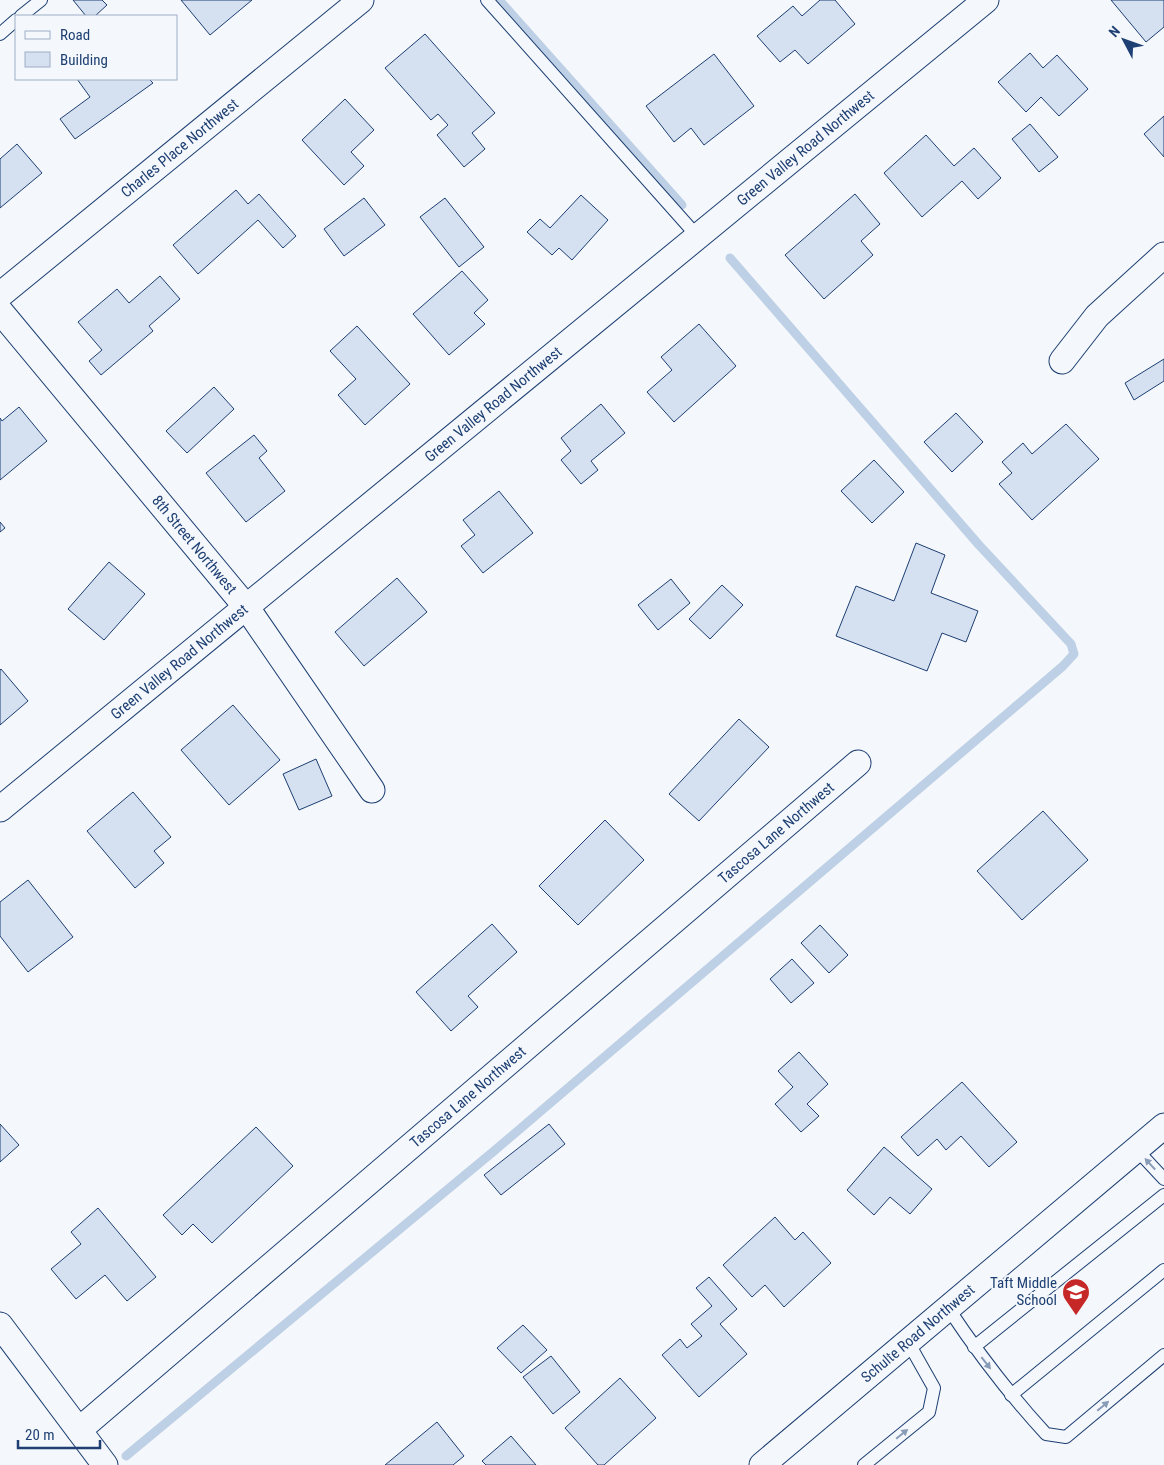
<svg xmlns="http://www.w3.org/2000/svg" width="1164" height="1465" font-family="'Roboto Condensed',sans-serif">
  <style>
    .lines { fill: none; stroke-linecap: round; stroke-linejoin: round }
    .stream { stroke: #bed0e5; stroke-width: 9 }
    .building { fill: #d5e0f0; stroke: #1d3f73 }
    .lane-casing { stroke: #1d3f73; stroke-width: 14 }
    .street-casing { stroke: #1d3f73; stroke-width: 27 }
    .lane { stroke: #f4f7fb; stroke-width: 12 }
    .street { stroke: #f4f7fb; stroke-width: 25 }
    .oneway { fill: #889bb7 }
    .labels { text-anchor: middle; stroke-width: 4; stroke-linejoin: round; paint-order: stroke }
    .street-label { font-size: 15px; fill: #1d3f73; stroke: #f4f7fb }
    .poi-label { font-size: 15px; fill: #1d3f73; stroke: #f4f7fb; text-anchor: end }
  </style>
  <rect width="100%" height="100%" fill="#f4f7fb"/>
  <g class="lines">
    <!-- stream -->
    <g class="stream">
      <polyline points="499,0 682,205"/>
      <polyline points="126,1456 494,1151 1063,666 1074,654 1071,644 979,545 730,258"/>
    </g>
  </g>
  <!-- building -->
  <g class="building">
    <polygon points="73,0 102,0 107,5 95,16 86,16"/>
    <polygon points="181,0 252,0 210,35"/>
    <polygon points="820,0 835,0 855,24 808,64 795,50 780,62 757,36 793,6 802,16"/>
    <polygon points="1111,0 1164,0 1164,27 1146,42"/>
    <polygon points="425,34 495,113 472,133 485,149 464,167 437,135 448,125 438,114 431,120 385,68"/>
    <polygon points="1030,53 1043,68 1057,55 1088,89 1059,116 1041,97 1026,112 998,82"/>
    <polygon points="714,54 754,106 704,145 691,128 674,142 646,106"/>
    <polygon points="77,79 149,79 153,83 75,139 60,119 90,97"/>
    <polygon points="345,99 374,130 351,152 364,166 344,185 302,140"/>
    <polygon points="1164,116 1164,157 1144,134"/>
    <polygon points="1030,124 1058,157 1039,172 1012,139"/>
    <polygon points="926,135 954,166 974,148 1001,178 978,199 962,181 922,217 884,173"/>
    <polygon points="17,144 42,173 0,208 0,159"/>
    <polygon points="236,190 248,204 259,194 296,236 283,248 258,220 198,274 173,245"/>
    <polygon points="855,194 880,224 861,241 873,255 824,299 785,255"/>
    <polygon points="581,195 608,220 572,260 559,248 552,255 527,232 540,219 550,228"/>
    <polygon points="364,198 385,225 344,256 324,229"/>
    <polygon points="445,198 484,247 459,267 420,217"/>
    <polygon points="462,271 488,300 474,313 485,324 449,355 413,314"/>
    <polygon points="160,276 180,299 149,326 153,331 101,375 89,361 102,350 78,322 117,289 129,303"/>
    <polygon points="699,324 736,366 674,422 647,392 672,370 661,357"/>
    <polygon points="357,326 410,384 365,425 338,395 356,379 330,351"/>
    <polygon points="1164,359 1164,381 1134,400 1125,383"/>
    <polygon points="214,387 234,409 187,453 166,431"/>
    <polygon points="601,404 625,433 591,461 598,470 581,484 561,460 571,451 561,438"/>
    <polygon points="19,407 47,441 0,480 0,418 2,421"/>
    <polygon points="956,413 983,442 952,472 924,442"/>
    <polygon points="1066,424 1099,459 1032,520 999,484 1012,473 1002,462 1023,443 1032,454"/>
    <polygon points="254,435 267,451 259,458 285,491 246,522 206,473"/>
    <polygon points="874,460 904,492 872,523 841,491"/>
    <polygon points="499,491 533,533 483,573 461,546 475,535 463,520"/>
    <polygon points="0,522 5,528 0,532"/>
    <polygon points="916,543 945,555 931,593 978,611 966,642 942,633 927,671 836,636 856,586 894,601"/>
    <polygon points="109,562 145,594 104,640 68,609"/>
    <polygon points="397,578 427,612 364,666 335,632"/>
    <polygon points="671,579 690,603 658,630 638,605"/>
    <polygon points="722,585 743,605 710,639 689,619"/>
    <polygon points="1,669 28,701 0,725 0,670"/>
    <polygon points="233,705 280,760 229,805 181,750"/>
    <polygon points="739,719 769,747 699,821 669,794"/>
    <polygon points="316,759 332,796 299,810 283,774"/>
    <polygon points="133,792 171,837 154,851 164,863 135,888 87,831"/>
    <polygon points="1043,811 1088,860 1022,920 977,871"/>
    <polygon points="605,820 644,860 578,925 539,886"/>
    <polygon points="28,880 73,937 28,972 0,936 0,902"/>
    <polygon points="492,924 517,952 468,996 478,1007 451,1031 416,992"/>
    <polygon points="820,925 848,955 829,973 801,943"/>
    <polygon points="792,959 814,983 791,1003 770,979"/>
    <polygon points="799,1052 828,1084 807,1104 819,1116 801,1132 775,1104 793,1087 778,1071"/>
    <polygon points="962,1082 1017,1142 989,1167 961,1136 946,1150 937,1139 918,1156 901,1137"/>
    <polygon points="0,1124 19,1145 0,1162"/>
    <polygon points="549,1124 565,1144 501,1195 484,1175"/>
    <polygon points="256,1127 293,1166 212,1243 193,1224 182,1235 163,1215"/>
    <polygon points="884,1147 932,1189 910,1214 890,1197 874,1215 847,1190"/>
    <polygon points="98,1208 156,1277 127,1301 105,1275 76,1299 51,1269 81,1244 71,1232"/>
    <polygon points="775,1217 795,1240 803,1232 831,1263 784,1307 765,1285 752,1297 723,1265"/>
    <polygon points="709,1277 737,1309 720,1324 747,1354 699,1397 662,1355 680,1339 687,1348 702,1336 691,1324 712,1306 696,1288"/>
    <polygon points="523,1325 547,1350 521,1373 497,1348"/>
    <polygon points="551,1356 580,1392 553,1414 523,1377"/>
    <polygon points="620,1378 656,1418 604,1465 598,1465 565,1428"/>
    <polygon points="437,1422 464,1456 453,1465 385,1465"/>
    <polygon points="511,1436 536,1465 486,1465 482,1461"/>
  </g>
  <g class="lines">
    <!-- lane casing -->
    <g class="lane-casing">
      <g id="lane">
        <polyline points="487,0 698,237"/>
        <polyline points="21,16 41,0"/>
        <polyline points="0,34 16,20"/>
        <polyline points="1136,1149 1164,1179"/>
        <path d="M948 1308C978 1353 1010 1395 1046 1434L1066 1437 1164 1355"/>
        <polyline points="974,1347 1164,1195"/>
        <polyline points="1011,1395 1164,1270"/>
        <polyline points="864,1465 929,1412 934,1388 908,1342"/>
      </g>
    </g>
    <!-- street casing -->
    <g class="street-casing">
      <g id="street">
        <path id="s1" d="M0 295 361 0"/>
        <path id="s2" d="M0 311 247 608 372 790"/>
        <polyline points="1062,361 1097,316 1164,255"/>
        <path id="s3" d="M0 809 986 0"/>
        <polyline points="0,1325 105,1465"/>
        <path id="s4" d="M79 1430 858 763"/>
        <path id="s5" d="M762 1465 1164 1126"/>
      </g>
    </g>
    <!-- lane -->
    <use href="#lane" class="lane"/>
    <!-- street -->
    <use href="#street" class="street"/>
  </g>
  <!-- one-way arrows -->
  <defs><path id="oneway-solid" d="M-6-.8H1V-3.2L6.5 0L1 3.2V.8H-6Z" transform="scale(1.25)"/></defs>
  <g class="oneway">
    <use href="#oneway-solid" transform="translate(1150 1164) rotate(-133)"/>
    <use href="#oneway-solid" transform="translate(986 1363) rotate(52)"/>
    <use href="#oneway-solid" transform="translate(1103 1406) rotate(-40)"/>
    <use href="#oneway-solid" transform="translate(902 1434) rotate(-39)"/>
  </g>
  <!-- icons -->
  <defs>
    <g id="school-pin" transform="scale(1.4375)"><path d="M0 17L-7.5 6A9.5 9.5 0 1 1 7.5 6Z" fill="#c62828" stroke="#f4f7fb"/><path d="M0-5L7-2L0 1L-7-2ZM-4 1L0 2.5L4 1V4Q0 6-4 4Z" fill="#fff"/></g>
  </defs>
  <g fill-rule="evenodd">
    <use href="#school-pin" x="1076" y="1292"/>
  </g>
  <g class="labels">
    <!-- street labels -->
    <g class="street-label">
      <text dy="5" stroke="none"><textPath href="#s1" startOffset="232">Charles Place Northwest</textPath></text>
      <text dy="5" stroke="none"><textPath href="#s3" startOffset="1042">Green Valley Road Northwest</textPath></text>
      <text dy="5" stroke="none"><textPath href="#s3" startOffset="638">Green Valley Road Northwest</textPath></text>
      <text dy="5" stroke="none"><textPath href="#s2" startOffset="304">8th Street Northwest</textPath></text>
      <text dy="5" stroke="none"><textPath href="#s3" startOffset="232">Green Valley Road Northwest</textPath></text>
      <text dy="5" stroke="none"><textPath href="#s4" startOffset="918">Tascosa Lane Northwest</textPath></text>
      <text dy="5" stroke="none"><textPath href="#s4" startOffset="512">Tascosa Lane Northwest</textPath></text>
      <text dy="5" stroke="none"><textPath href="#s5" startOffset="204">Schulte Road Northwest</textPath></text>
    </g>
    <!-- poi labels -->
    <g class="poi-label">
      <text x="1057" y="1288">Taft Middle<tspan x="1057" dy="17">School</tspan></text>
    </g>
  </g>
  <!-- legend -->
  <rect x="15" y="15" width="162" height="65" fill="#f4f7fb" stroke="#9eadc5"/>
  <rect x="25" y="31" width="25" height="8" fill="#f4f7fb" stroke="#9eadc5"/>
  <text x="60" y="40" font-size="15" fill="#1d3f73">Road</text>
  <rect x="25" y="52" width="25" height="15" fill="#d5e0f0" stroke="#9eadc5"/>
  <text x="60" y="65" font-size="15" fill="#1d3f73">Building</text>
  <!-- north arrow -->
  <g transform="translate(1124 40) rotate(311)" stroke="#f4f7fb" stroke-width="4" paint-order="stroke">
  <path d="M0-4L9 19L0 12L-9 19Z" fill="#1d3f73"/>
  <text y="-8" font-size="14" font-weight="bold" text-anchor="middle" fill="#1d3f73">N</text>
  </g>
  <!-- scale -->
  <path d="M18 1440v8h82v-8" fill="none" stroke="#1d3f73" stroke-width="2.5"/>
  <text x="25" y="1440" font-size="15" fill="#1d3f73" stroke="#f4f7fb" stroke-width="4" paint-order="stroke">20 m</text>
</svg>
